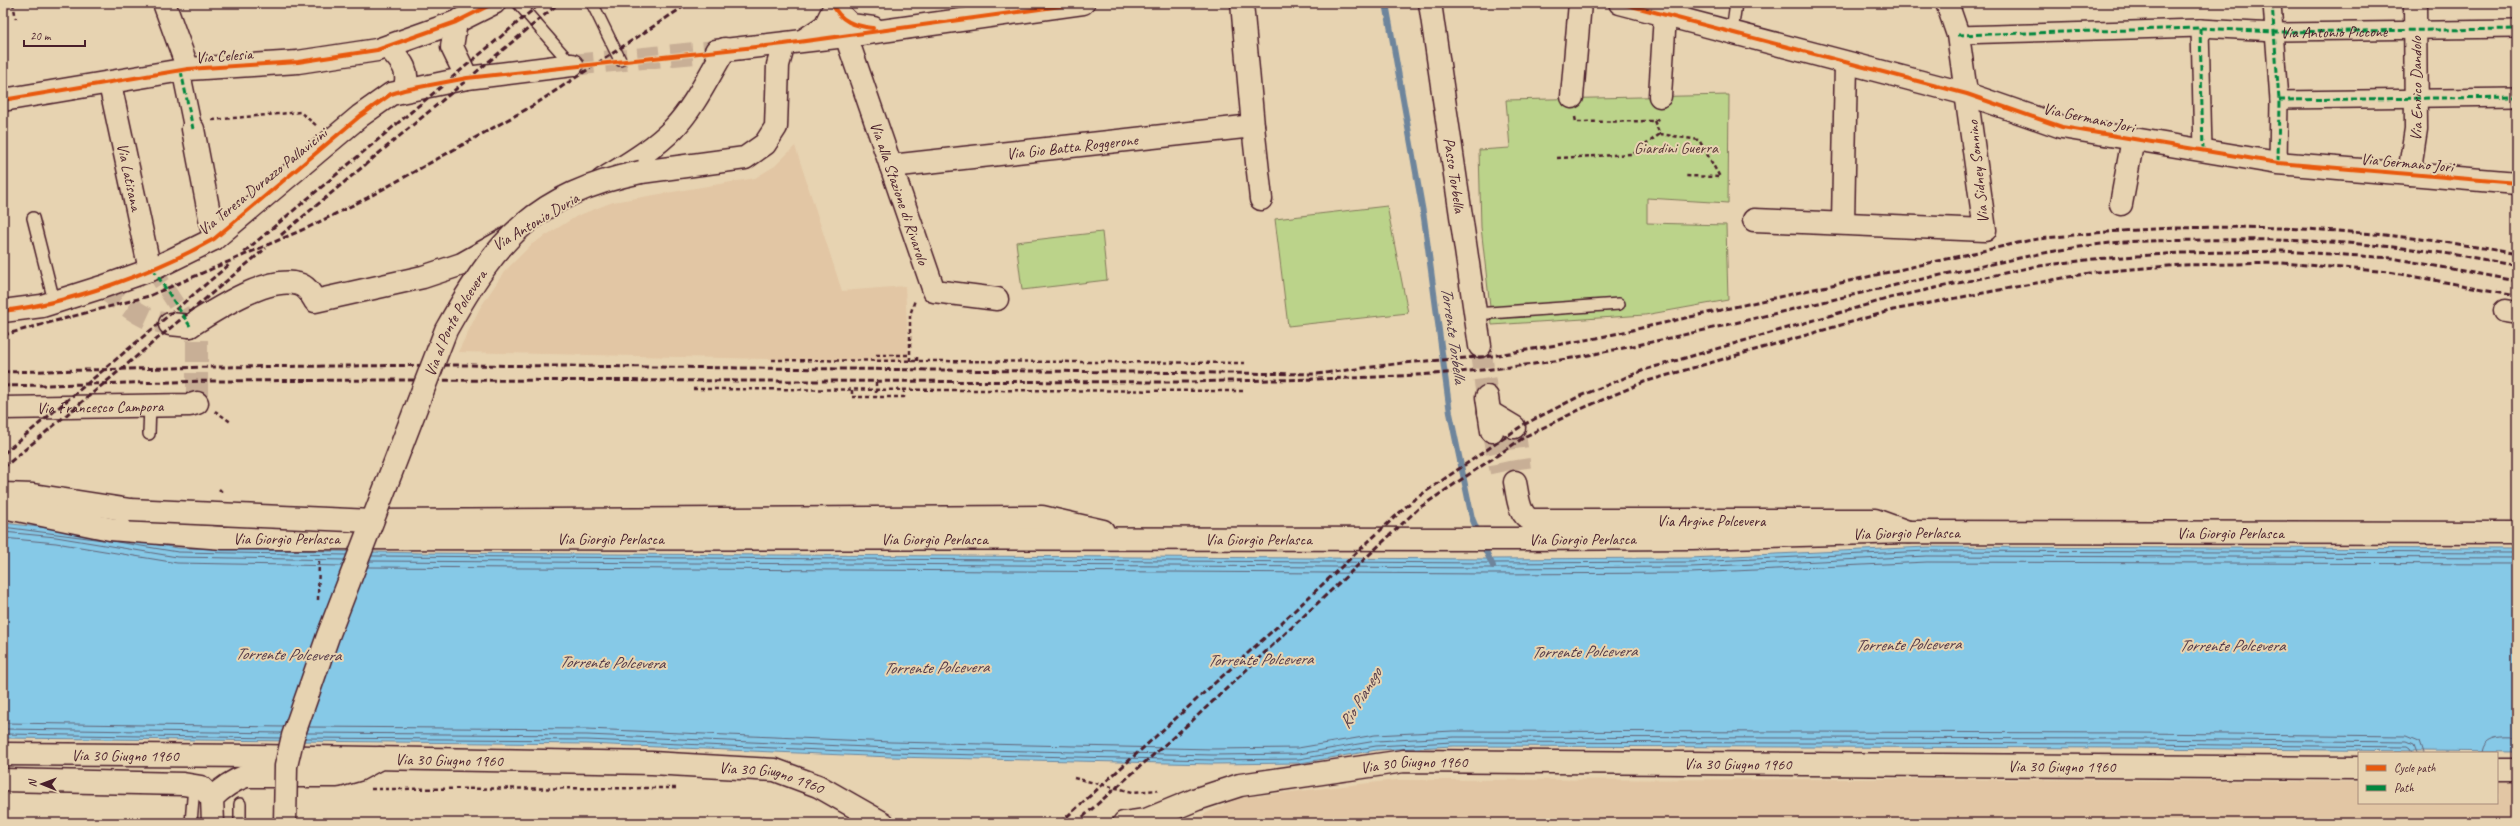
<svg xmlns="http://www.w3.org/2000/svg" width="2520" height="826" font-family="Caveat,sans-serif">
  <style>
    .built { fill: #e2c6a4 }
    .green { fill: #bbd38a; stroke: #82795a }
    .water { fill: #86c9e7; stroke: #6e859c }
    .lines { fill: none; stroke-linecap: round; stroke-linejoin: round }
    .shore { stroke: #626376; stroke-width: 1 }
    .stream { stroke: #6e859c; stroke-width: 6 }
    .pedestrian-tunnel { stroke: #c8af96; stroke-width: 17; stroke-dasharray: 17 8; stroke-linecap: butt }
    .minor-tunnel { stroke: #c8af96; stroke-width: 22; stroke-dasharray: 22 11; stroke-linecap: butt }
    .secondary-tunnel { stroke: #c8af96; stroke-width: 22; stroke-dasharray: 22 11; stroke-linecap: butt }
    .service-casing { stroke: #4a1f2b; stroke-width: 14 }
    .pedestrian-casing { stroke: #4a1f2b; stroke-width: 20 }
    .minor-casing { stroke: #4a1f2b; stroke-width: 25 }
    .secondary-casing { stroke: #4a1f2b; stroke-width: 25 }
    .primary-casing { stroke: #4a1f2b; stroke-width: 25 }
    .path { stroke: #4a1f2b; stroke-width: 2.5; stroke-dasharray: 4 3; stroke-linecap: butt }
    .service { stroke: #e7d3b1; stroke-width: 11 }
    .pedestrian { stroke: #e7d3b1; stroke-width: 17 }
    .minor { stroke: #e7d3b1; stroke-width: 22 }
    .secondary { stroke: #e7d3b1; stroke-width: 22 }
    .primary { stroke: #e7d3b1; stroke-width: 22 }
    .rail { stroke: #4a1f2b; stroke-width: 3; stroke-dasharray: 6 3; stroke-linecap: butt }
    .primary-bridge-casing { stroke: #4a1f2b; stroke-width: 25; stroke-linecap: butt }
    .primary-bridge { stroke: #e7d3b1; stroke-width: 22 }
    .quiet { stroke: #00873e; stroke-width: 3; stroke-dasharray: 6 3; stroke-linecap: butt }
    .cycleway-casing { stroke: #e7d3b1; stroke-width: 6 }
    .cycleway { stroke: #e8590c; stroke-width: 4 }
    .labels { text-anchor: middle; stroke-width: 4; stroke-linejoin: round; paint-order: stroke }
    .street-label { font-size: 16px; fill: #4a1f2b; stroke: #e7d3b1 }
    .park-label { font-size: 16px; fill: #5b3a39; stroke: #e7d3b1 }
    .water-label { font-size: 17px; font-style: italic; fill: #533847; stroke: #e7d3b1 }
  </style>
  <rect width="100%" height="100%" fill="#e7d3b1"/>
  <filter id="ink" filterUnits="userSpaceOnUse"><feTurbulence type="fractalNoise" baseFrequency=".025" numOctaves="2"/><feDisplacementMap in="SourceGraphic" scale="8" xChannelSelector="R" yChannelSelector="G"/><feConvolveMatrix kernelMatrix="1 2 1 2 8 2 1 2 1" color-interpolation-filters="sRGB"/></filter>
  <g filter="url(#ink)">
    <!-- built -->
    <g class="built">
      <polygon points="795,146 842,291 905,286 909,362 458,352 480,308 504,272 532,244 577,216 613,202 755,178 775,166"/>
      <polygon points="1903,779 2359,782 2359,803 2497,803 2497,782 2517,783 2517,823 1185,823 1239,798 1396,780"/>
    </g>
    <!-- green -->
    <g class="green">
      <polygon points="1729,95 1728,203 1647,198 1647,223 1726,225 1728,300 1645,315 1492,325 1481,227 1479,150 1510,148 1506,100"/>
      <polygon points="1387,206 1408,313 1288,326 1275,219"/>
      <polygon points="1102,232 1107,280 1022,290 1016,242"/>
    </g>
    <!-- water -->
    <polygon class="water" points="3,523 57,529 178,548 423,553 1489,559 1690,558 1927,547 2517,549 2517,752 2138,748 1453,746 1377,750 1300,763 1213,764 891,757 587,744 3,738"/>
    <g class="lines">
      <!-- shore -->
      <g class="shore">
        <polyline points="3,527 103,540"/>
        <polyline points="3,532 56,537 177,557 344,560"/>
        <polyline points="3,538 56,543 177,563 342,566"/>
        <polyline points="111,541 178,552 346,555"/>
        <polyline points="372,556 1489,563 1691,562 1927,551 2517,553"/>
        <polyline points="370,561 1489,568 1691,567 1927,556 2517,558"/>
        <polyline points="368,567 1489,574 1691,573 1927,562 2517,564"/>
        <polyline points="3,723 283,727"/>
        <polyline points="309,727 587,729 891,742 1213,749 1298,748 1375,735 1453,731 2138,733 2407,736 2419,741 2423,753"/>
        <polyline points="3,729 281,733"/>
        <polyline points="307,733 587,735 891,748 1213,755 1299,754 1376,741 1454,737 2138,739 2407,742 2414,745 2417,753"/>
        <polyline points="3,734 280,738"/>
        <polyline points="305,738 587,740 891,753 1213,760 1299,759 1376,746 1453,742 2138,744 2407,747 2410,749 2412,753"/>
        <path d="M2482 753C2484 734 2503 737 2517 737"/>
      </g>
      <!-- stream -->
      <g class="stream">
        <polyline points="1386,3 1424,218 1450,413 1472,518 1479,535"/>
        <polyline points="1482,543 1493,566"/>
      </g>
      <!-- pedestrian-tunnel -->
      <polyline class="pedestrian-tunnel" points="153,269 183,315"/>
      <!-- minor-tunnel -->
      <g class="minor-tunnel">
        <path d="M102 287C123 302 143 322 170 324"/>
        <polyline points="197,340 197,403"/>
        <polyline points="1480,346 1487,397"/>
        <polyline points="1514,427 1520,469"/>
        <polyline points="1492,431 1501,472"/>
      </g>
      <!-- secondary-tunnel -->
      <polyline class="secondary-tunnel" points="572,65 716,51"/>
      <!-- service casing -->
      <g class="service-casing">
        <g id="service">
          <polyline points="518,3 572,65"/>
          <polyline points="592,3 620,60"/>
          <polyline points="1732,32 1736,3"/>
          <polyline points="33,218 54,301"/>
          <polyline points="1475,314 1619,304"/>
          <polyline points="149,434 150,405"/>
          <polyline points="240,804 240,823"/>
          <polyline points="191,823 194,786"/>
        </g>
      </g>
      <!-- pedestrian casing -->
      <g class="pedestrian-casing">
        <g id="pedestrian">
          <polyline points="2272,3 2279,100 2278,163"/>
          <polyline points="2200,28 2203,150"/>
          <polyline points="1958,35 2200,28 2275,32 2517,29"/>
          <polyline points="181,71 193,129"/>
          <polyline points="2279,100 2517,97"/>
        </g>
      </g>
      <!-- minor casing -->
      <g class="minor-casing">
        <g id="minor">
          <polyline points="164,3 188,69"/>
          <path id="s1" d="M1430 3 1480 346"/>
          <path id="s2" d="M846 36 934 291 997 299"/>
          <path id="s3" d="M110 84 150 270"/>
          <polyline points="1660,96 1665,15"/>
          <polyline points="1572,97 1580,3"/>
          <polyline points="1253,126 1261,199"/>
          <polyline points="193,129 214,239"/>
          <path id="s4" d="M891 166 1253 126 1242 3"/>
          <path id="s5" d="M2409 174 2416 129 2415 3"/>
          <path d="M602 180C626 165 654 149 674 128 695 106 709 75 725 49"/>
          <polyline points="2121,204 2133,139"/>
          <polyline points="1754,220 1985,230 1958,35 1947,3"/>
          <polyline points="1843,223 1846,63"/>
          <polyline points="2505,311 2517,313"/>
          <polyline points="170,324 190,326"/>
          <path d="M190 326C215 310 268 275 298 284 307 286 311 294 315 301L423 277 462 264 508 238"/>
          <polyline points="1487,397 1492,431"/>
          <path id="s6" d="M3 408 190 405 197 403"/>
          <polyline points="1489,412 1514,427"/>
          <path id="s7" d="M1515 482C1518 496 1518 514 1531 520H1875L1908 532"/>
          <polyline points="3,780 183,784 201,787 212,798"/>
          <path d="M213 823 212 798C222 788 232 781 246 776H337L358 770 380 758"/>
        </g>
      </g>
      <!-- secondary casing -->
      <g class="secondary-casing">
        <g id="secondary">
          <polyline points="1620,3 1967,94 2062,127 2278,163 2517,183"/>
          <polyline points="456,22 452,47 467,78"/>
          <polyline points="804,40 825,26 834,8 851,25 873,28"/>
          <path d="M388 47C401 61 411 70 404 90"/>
          <polyline points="716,51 846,36 1083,3"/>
          <polyline points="3,100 188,69 298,62 377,50 456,22 494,3"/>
          <polyline points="3,311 42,306 102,287 153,269 214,239 360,116 391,94 467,78 572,65"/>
        </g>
      </g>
      <!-- primary casing -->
      <g class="primary-casing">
        <g id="primary">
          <polyline points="641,172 745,158 765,144 776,127 778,65 784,44"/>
          <polyline points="3,494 33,495 130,510"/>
          <path id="s8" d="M3 507 110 529 223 538 1509 539 1692 538 1908 532 2517 533"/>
          <polyline points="372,521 1042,517 1103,531"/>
          <path id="s9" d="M3 754 256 756 652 763 775 770 818 786 883 823"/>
          <polyline points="2497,770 2517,770"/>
          <path id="s10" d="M1124 823 1146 820 1197 799 1240 785 1404 761 2359 768"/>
        </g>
      </g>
      <!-- path -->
      <g class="path">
        <polyline points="13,3 16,19"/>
        <polyline points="1575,117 1576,122 1654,121 1660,118"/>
        <polyline points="212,120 300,112 317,126"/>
        <polyline points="1654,121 1660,134 1699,140 1720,177 1685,176"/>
        <polyline points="1557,158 1633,154 1660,134"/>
        <polyline points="876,355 910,355"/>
        <polyline points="772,360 1247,363"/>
        <polyline points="910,361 910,315 915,300"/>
        <polyline points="917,361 917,355"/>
        <polyline points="876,382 876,397"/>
        <polyline points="693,389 1245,391"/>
        <polyline points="852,390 852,397 904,397 904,390"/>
        <polyline points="215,411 232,423"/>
        <polyline points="219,489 223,493"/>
        <polyline points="318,600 319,559"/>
        <polyline points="1074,778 1133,792 1158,790"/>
        <polyline points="371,789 679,788"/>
      </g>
      <!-- service -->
      <use href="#service" class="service"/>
      <!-- pedestrian -->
      <use href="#pedestrian" class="pedestrian"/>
      <!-- minor -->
      <use href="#minor" class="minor"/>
      <!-- secondary -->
      <use href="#secondary" class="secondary"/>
      <!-- primary -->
      <use href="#primary" class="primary"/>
      <!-- rail -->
      <g class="rail">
        <polyline points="281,235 559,3"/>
        <polyline points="244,252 541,3"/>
        <polyline points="3,335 149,296 309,227 367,198 534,105 689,3"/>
        <path d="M3 372 213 367 464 365 1317 374 1403 363 1492 356 1597 338 2031 240C2192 219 2357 224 2517 254"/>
        <path d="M3 386 213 381 387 380 1189 382C1326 378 1465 380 1599 353 1719 329 1836 297 1955 272 2001 262 2047 251 2094 245 2129 240 2166 241 2202 240 2307 238 2413 244 2517 266"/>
        <polyline points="3,454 230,264"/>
        <polyline points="3,468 266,248"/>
        <polyline points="1060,823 1279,625 1412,501 1523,425 1580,396 1644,370 1890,298 2032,267 2094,259 2181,253 2282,251 2392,258 2517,281"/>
        <polyline points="1076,823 1194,719 1419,508 1526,436 1581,409 1644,382 1893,310 2095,272 2182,265 2282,263 2389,272 2517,295"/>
      </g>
      <!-- primary-bridge casing -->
      <g class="primary-bridge-casing">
        <g id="primary-bridge">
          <polyline points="130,510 372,521"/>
          <path id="s11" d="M285 823 286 766 293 736 328 636 446 330C497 239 535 194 641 172"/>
        </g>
      </g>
      <!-- primary-bridge -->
      <use href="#primary-bridge" class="primary-bridge"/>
      <!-- quiet -->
      <g class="quiet">
        <polyline points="2272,3 2279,100 2278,163"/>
        <polyline points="2200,28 2203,150"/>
        <path id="s12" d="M1958 35 2200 28 2275 32 2517 29"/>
        <polyline points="181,71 193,129"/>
        <polyline points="2279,100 2517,97"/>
        <polyline points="153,269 190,326"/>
      </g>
      <!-- cycleway casing -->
      <g class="cycleway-casing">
        <g id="cycleway">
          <path d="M832 3C840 22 855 26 873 28"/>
          <polyline points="1620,3 1967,94 2062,127 2278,163 2517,183"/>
          <polyline points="3,100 188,69 298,62 377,50 456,22 494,3"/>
          <path d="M3 311C71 303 154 273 214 239L360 116 391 94 404 90 467 78 784 44 1083 3"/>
        </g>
      </g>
      <!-- cycleway -->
      <use href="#cycleway" class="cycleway"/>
    </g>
  </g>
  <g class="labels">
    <!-- street labels -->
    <g class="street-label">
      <text dy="6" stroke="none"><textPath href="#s12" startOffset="376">Via Antonio Piccone</textPath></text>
      <text transform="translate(224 55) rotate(-4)" y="6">Via Celesia</text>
      <text dy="6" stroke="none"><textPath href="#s5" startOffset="86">Via Enrico Dandolo</textPath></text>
      <text transform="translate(2089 117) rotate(12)" y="6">Via Germano Jori</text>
      <text dy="6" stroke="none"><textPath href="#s4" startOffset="182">Via Gio Batta Roggerone</textPath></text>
      <text transform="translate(2407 162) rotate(5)" y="6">Via Germano Jori</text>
      <text transform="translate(1977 172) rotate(-96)" y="6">Via Sidney Sonnino</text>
      <text dy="6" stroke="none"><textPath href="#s1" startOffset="174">Passo Torbella</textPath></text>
      <text dy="6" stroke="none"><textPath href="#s3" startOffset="95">Via Latisana</textPath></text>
      <text transform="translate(262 181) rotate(-39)" y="6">Via Teresa Durazzo Pallavicini</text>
      <text dy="6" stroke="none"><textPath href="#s2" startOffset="166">Via alla Stazione di Rivarolo</textPath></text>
      <text transform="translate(535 221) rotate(-31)" y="6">Via Antonio Duria</text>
      <text dy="6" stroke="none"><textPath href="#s11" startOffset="532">Via al Ponte Polcevera</textPath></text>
      <text dy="6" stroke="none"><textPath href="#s6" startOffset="97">Via Francesco Campora</textPath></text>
      <text dy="6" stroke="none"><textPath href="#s7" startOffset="223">Via Argine Polcevera</textPath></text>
      <text dy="6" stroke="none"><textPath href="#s8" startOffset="2230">Via Giorgio Perlasca</textPath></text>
      <text dy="6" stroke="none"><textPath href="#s8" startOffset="1906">Via Giorgio Perlasca</textPath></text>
      <text dy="6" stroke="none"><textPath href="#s8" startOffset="286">Via Giorgio Perlasca</textPath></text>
      <text dy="6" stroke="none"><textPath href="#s8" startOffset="610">Via Giorgio Perlasca</textPath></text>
      <text dy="6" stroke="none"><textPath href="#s8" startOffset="934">Via Giorgio Perlasca</textPath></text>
      <text dy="6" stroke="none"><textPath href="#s8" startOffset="1258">Via Giorgio Perlasca</textPath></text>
      <text dy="6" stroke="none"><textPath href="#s8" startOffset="1582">Via Giorgio Perlasca</textPath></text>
      <text dy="6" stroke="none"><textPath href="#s9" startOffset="122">Via 30 Giugno 1960</textPath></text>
      <text dy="6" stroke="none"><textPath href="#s9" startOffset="446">Via 30 Giugno 1960</textPath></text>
      <text dy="6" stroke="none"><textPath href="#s10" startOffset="622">Via 30 Giugno 1960</textPath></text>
      <text dy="6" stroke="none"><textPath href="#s10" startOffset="298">Via 30 Giugno 1960</textPath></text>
      <text dy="6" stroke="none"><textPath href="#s10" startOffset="946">Via 30 Giugno 1960</textPath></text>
      <text dy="6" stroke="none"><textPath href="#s9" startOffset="770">Via 30 Giugno 1960</textPath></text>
    </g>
    <!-- park labels -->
    <g class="park-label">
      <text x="1676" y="153">Giardini Guerra</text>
    </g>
    <!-- water labels -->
    <g class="water-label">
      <text transform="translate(1454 335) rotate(82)" y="6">Torrente Torbella</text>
      <text transform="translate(1908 644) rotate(-1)" y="6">Torrente Polcevera</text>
      <text x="2232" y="651">Torrente Polcevera</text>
      <text transform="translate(1584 651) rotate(-1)" y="6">Torrente Polcevera</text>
      <text transform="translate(288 654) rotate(1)" y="6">Torrente Polcevera</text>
      <text transform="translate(1260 659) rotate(-1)" y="6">Torrente Polcevera</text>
      <text transform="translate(612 662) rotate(1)" y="6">Torrente Polcevera</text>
      <text transform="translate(936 667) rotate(-1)" y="6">Torrente Polcevera</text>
      <text transform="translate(1360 698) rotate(-59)" y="6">Rio Pianego</text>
    </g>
  </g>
  <!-- margin -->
  <rect width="2520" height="826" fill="none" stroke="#e7d3b1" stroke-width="16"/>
  <rect x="8" y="8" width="2504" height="810" fill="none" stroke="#4a1f2b" stroke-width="1.5" filter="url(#ink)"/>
  <!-- legend -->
  <rect x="2358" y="752" width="140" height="52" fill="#e7d3b1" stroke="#a88b7b"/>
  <rect x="2366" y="765" width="20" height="6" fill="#e8590c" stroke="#a88b7b"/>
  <text x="2394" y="772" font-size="12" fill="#4a1f2b">Cycle path</text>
  <rect x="2366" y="785" width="20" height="6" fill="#00873e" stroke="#a88b7b"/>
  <text x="2394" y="792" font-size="12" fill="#4a1f2b">Path</text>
  <!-- north arrow -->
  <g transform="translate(42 784) rotate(271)" stroke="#e7d3b1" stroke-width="3" paint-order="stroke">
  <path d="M0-3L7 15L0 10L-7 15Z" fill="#4a1f2b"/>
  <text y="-6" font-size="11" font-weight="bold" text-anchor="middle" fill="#4a1f2b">N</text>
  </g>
  <!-- scale -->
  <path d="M24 40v6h61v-6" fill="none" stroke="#4a1f2b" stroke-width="2"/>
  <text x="30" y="40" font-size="12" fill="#4a1f2b" stroke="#e7d3b1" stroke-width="3" paint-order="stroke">20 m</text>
</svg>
